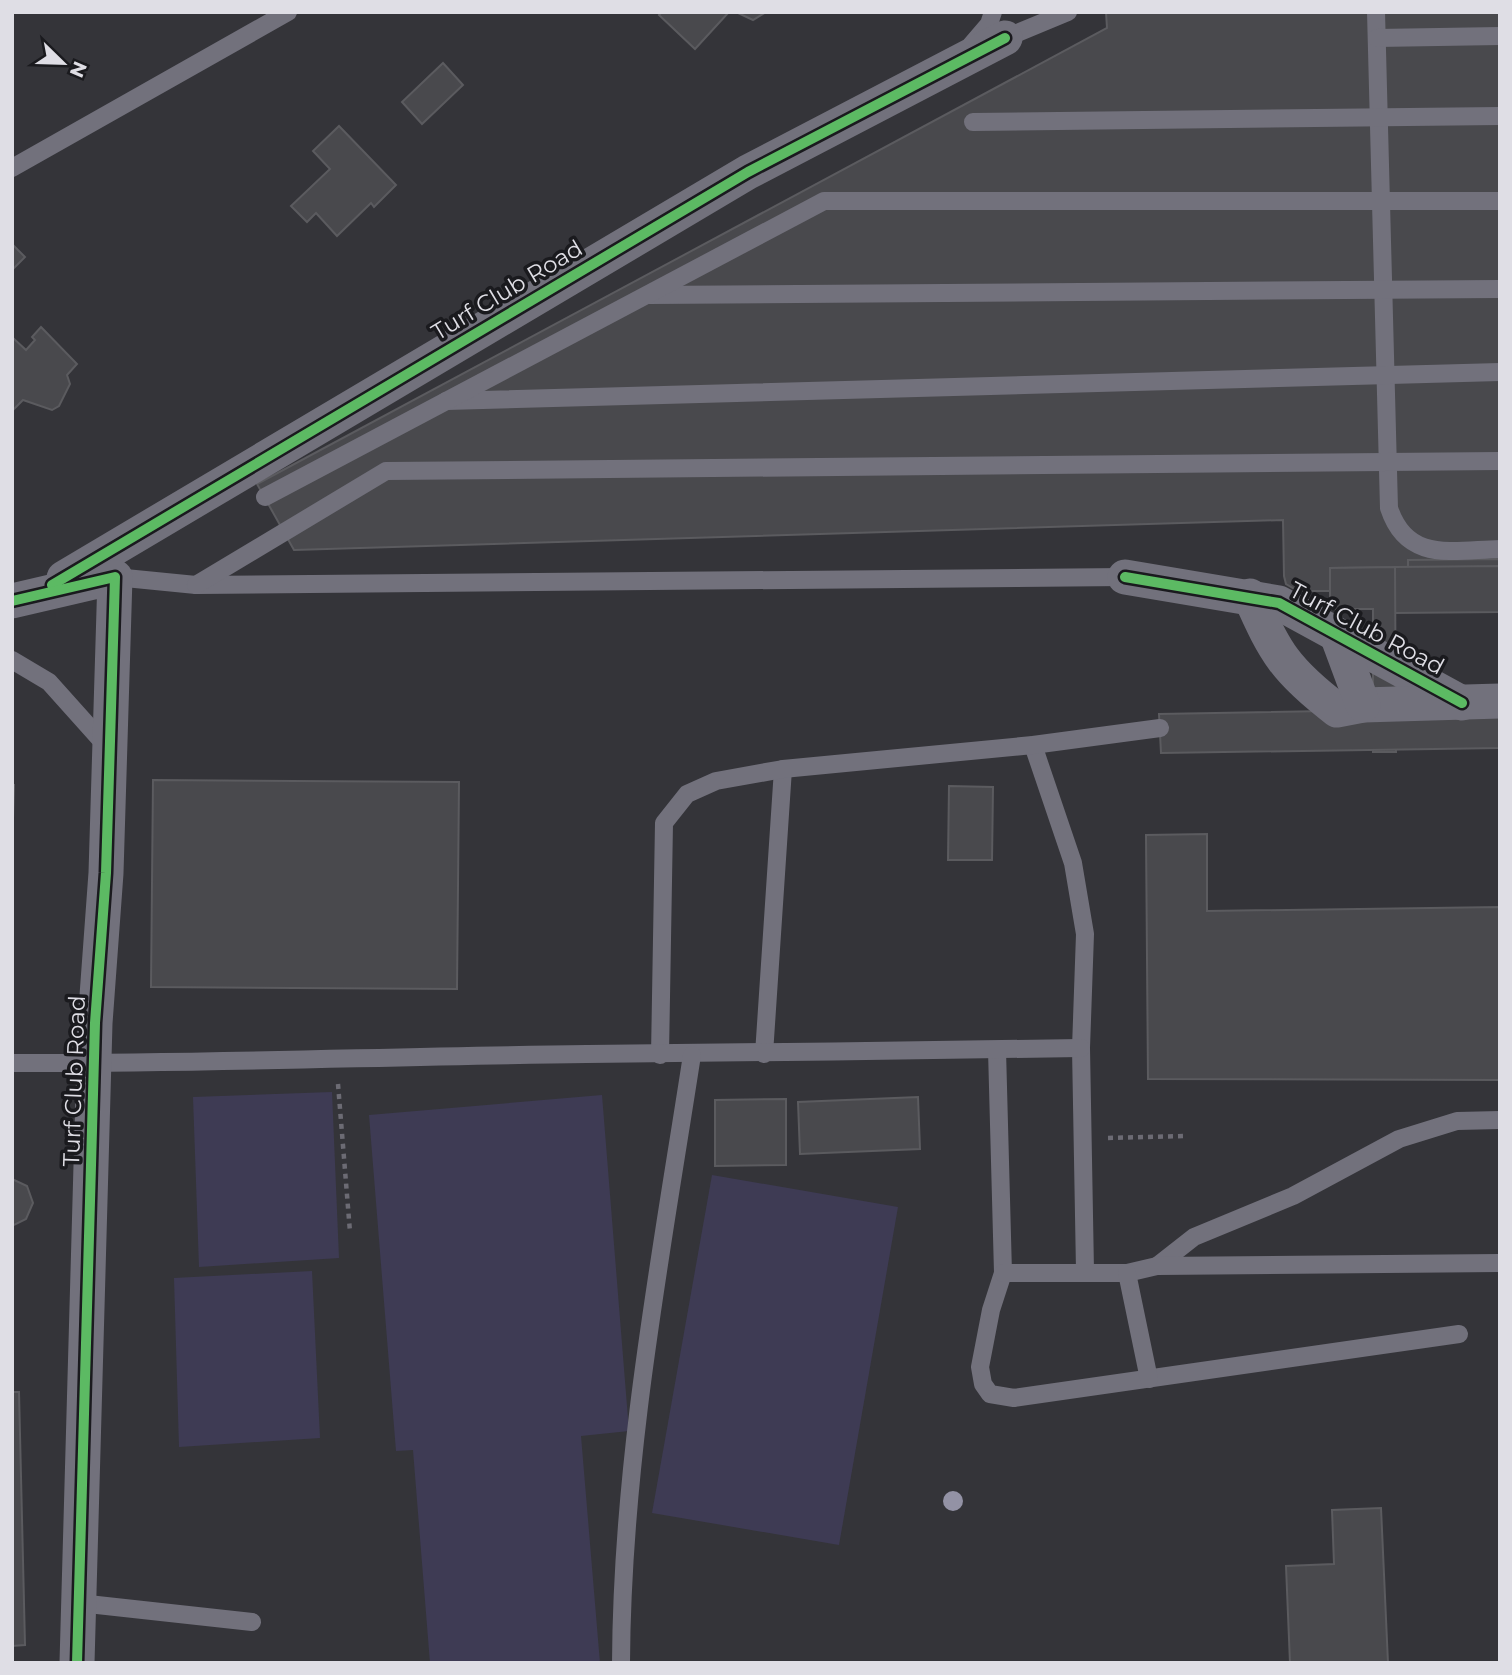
<svg xmlns="http://www.w3.org/2000/svg" width="1512" height="1675" font-family="Montserrat,sans-serif">
  <style>
    .green { fill: #3e3b54 }
    .building { fill: #49494d; stroke: #5b5b5f; stroke-width: 2 }
    .lines { fill: none; stroke-linecap: round; stroke-linejoin: round }
    .path { stroke: #6c6b74; stroke-width: 4.5; stroke-dasharray: 5 5; stroke-linecap: butt }
    .service { stroke: #72717c; stroke-width: 18 }
    .minor { stroke: #72717c; stroke-width: 35 }
    .cycleway-casing { stroke: #1a1a1e; stroke-width: 15 }
    .cycleway { stroke: #5cba63; stroke-width: 10 }
    .tree { fill: #9392a5 }
    .labels { text-anchor: middle; stroke-width: 7; stroke-linejoin: round; paint-order: stroke }
    .street-label { font-size: 23px; fill: #dfdee5; stroke: #1a1a1e }
  </style>
  <rect width="100%" height="100%" fill="#343439"/>
  <!-- green -->
  <g class="green">
    <polygon points="332,1092 339,1258 199,1267 193,1097"/>
    <polygon points="602,1095 629,1431 581,1436 600,1663 430,1663 413,1450 396,1451 369,1115"/>
    <polygon points="712,1175 898,1207 839,1545 652,1513"/>
    <polygon points="312,1271 320,1438 179,1447 174,1278"/>
  </g>
  <!-- building -->
  <g class="building">
    <polygon points="662,12 729,12 695,49 659,15"/>
    <polygon points="736,12 766,12 753,20"/>
    <polygon points="1106,12 1500,12 1500,566 1330,568 1330,591 1298,591 1286,584 1284,576 1283,520 294,550 257,484 1107,28"/>
    <polygon points="443,63 463,85 422,124 402,102"/>
    <polygon points="339,126 396,185 374,207 371,203 337,236 316,213 307,222 291,206 330,169 313,151"/>
    <polygon points="12,244 25,257 12,270"/>
    <polygon points="41,327 77,364 67,375 70,384 59,406 52,410 23,400 12,411 12,337 26,350 35,340 32,337"/>
    <polygon points="1500,559 1500,601 1408,603 1408,560"/>
    <polygon points="1500,566 1500,612 1395,613 1395,567"/>
    <polygon points="1395,567 1396,752 1373,752 1373,609 1330,609 1330,568"/>
    <polygon points="1500,708 1500,748 1161,753 1159,714"/>
    <polygon points="153,780 459,782 457,989 151,987"/>
    <polygon points="12,785 14,785 12,852"/>
    <polygon points="949,786 993,787 992,860 948,860"/>
    <polygon points="1207,834 1207,911 1500,907 1500,1080 1148,1079 1146,835"/>
    <polygon points="918,1097 920,1149 800,1154 798,1102"/>
    <polygon points="786,1099 786,1165 715,1166 715,1100"/>
    <polygon points="12,1179 27,1186 33,1203 26,1219 12,1226"/>
    <polygon points="12,1392 19,1392 25,1645 12,1646"/>
    <polygon points="1381,1508 1388,1663 1290,1663 1286,1566 1334,1564 1332,1510"/>
  </g>
  <g class="lines">
    <!-- path -->
    <g class="path">
      <polyline points="338,1084 350,1232"/>
      <polyline points="1108,1138 1187,1136"/>
    </g>
    <!-- service -->
    <g class="service">
      <path d="M1376 12 1389 508C1407 563 1452 550 1500 549"/>
      <polyline points="1005,38 1068,12"/>
      <polyline points="1377,38 1500,36"/>
      <polyline points="971,45 989,24 993,12"/>
      <polyline points="973,122 1500,116"/>
      <polyline points="12,168 288,12"/>
      <polyline points="649,295 1500,289"/>
      <polyline points="446,401 1500,372"/>
      <polyline points="265,497 824,201 1500,201"/>
      <polyline points="115,577 196,585 1125,577"/>
      <polyline points="196,585 386,471 1500,461"/>
      <polyline points="12,660 49,682 109,749"/>
      <polyline points="1033,745 1073,863 1085,934 1081,1048 1085,1271"/>
      <polyline points="997,1050 1003,1273 991,1310 980,1367 983,1384 990,1394 1014,1398 1459,1334"/>
      <polyline points="764,1054 783,769"/>
      <polyline points="660,1055 664,823 687,794 716,781 783,769 1033,745 1160,728"/>
      <path d="M12 1063C204 1064 395 1056 587 1054 752 1052 916 1051 1081 1048"/>
      <polyline points="1157,1266 1194,1237 1293,1196 1399,1139 1457,1121 1500,1120"/>
      <polyline points="1003,1273 1127,1273 1157,1266 1500,1263"/>
      <polyline points="1127,1273 1149,1379"/>
      <polyline points="79,1603 252,1622"/>
      <path d="M621 1663C622 1459 661 1256 692 1055"/>
    </g>
    <!-- minor -->
    <g class="minor">
      <polyline points="1125,577 1279,603 1462,703"/>
      <polyline points="64,578 748,172 1005,38"/>
      <path d="M1250 596C1275 653 1286 671 1337 710L1363 705 1500 701"/>
      <polyline points="12,601 115,577 106,873 95,1023 77,1663"/>
      <polyline points="1337,635 1363,705"/>
    </g>
    <!-- cycleway casing -->
    <g class="cycleway-casing">
      <g id="cycleway">
        <polyline points="1125,577 1279,603 1462,703"/>
        <polyline points="52,585 748,172 1005,38"/>
        <polyline points="12,601 115,577 106,873 95,1023 77,1663"/>
      </g>
    </g>
    <!-- cycleway -->
    <use href="#cycleway" class="cycleway"/>
  </g>
  <!-- trees -->
  <circle class="tree" cx="953" cy="1501" r="10"/>
  <g class="labels">
    <!-- street labels -->
    <g class="street-label">
      <text transform="translate(507 290) rotate(-31)" y="8">Turf Club Road</text>
      <text transform="translate(1367 628) rotate(28)" y="8">Turf Club Road</text>
      <text transform="translate(74 1081) rotate(-88)" y="8">Turf Club Road</text>
    </g>
  </g>
  <!-- border -->
  <rect width="1512" height="1675" fill="none" stroke="#dfdee5" stroke-width="28"/>
  <!-- north arrow -->
  <g transform="translate(63 63) rotate(113)" stroke="#1a1a1e" stroke-width="5" paint-order="stroke">
  <path d="M0-5L12 26L0 18L-12 26Z" fill="#dfdee5"/>
  <text y="-10" font-size="19" font-weight="bold" text-anchor="middle" fill="#dfdee5">N</text>
  </g>
</svg>
